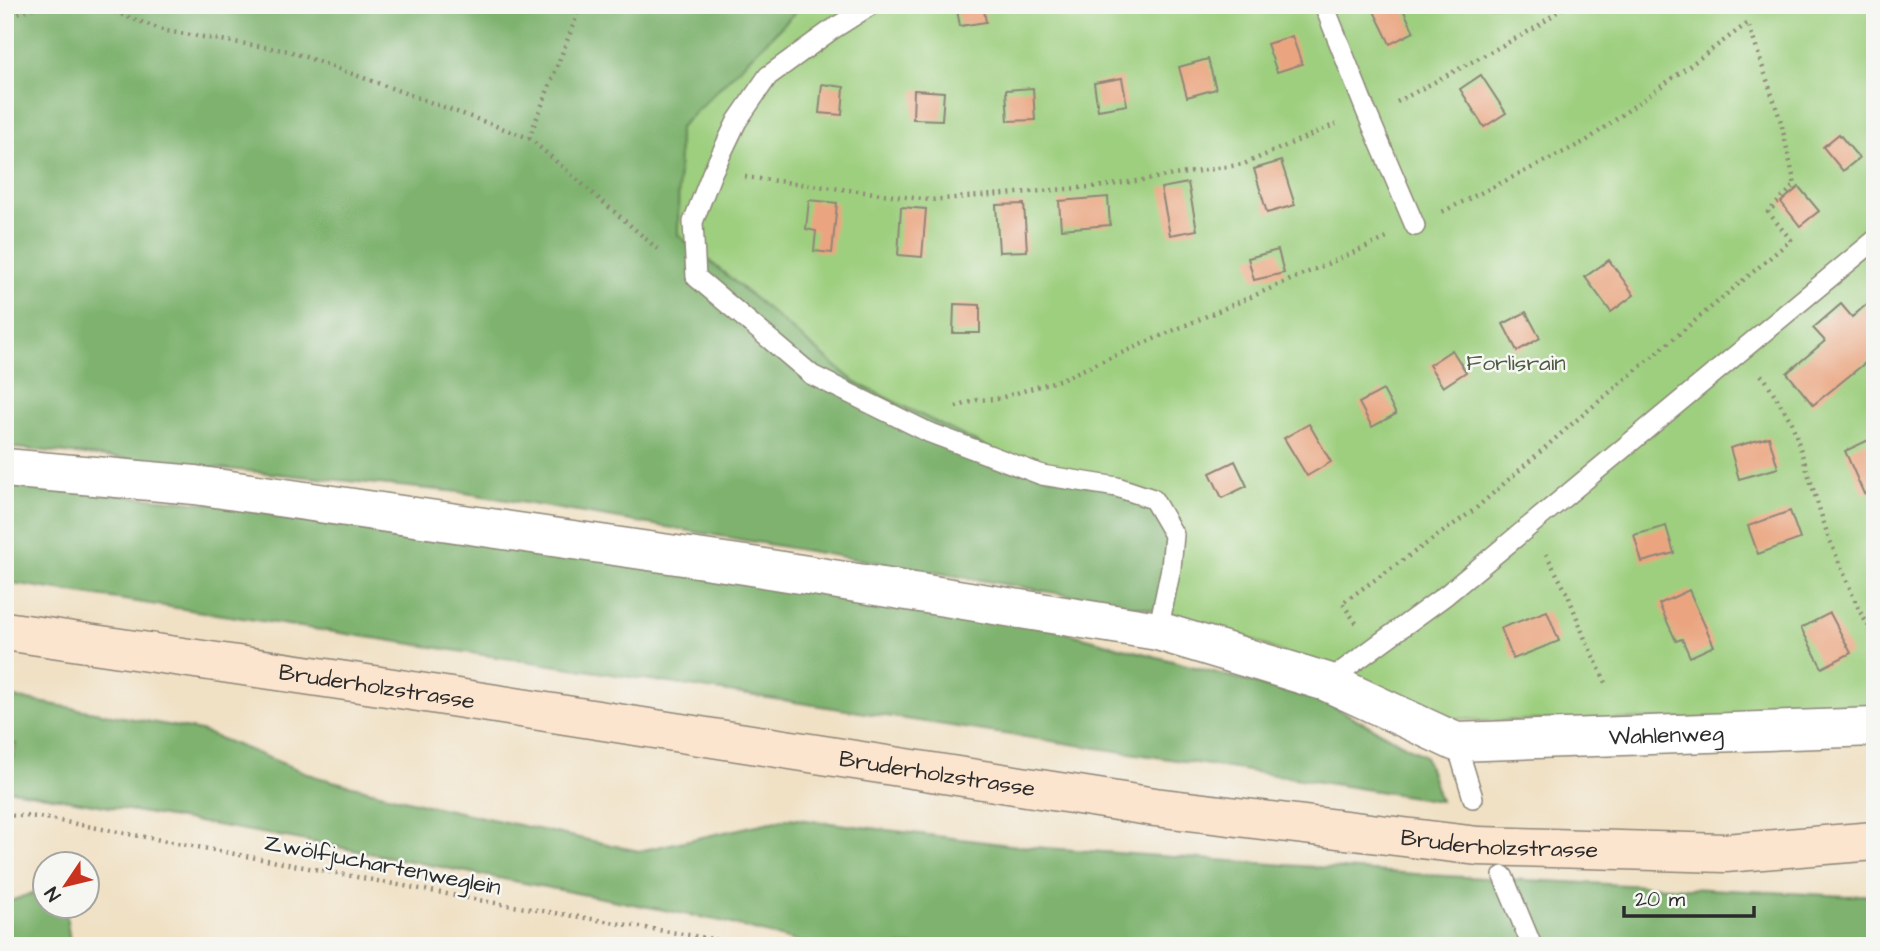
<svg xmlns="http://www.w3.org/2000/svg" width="1880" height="951" font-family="'Architects Daughter',sans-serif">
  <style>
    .green { fill: #9ecf7f; stroke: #647d55; stroke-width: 2 }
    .forest { fill: #7eb26e; stroke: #546e4c; stroke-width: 2 }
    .building { fill: #eaa580 }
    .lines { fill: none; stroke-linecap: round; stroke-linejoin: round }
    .lane-casing { stroke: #8e8678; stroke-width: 22 }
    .street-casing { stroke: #8e8678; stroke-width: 41 }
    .secondary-casing { stroke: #8e8678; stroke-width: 41 }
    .path { stroke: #8e8678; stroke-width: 4.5; stroke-dasharray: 2 5; stroke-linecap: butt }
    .lane { stroke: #fff; stroke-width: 19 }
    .street { stroke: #fff; stroke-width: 38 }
    .secondary { stroke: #fce5cf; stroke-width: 38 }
    .labels { text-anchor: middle; stroke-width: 5; stroke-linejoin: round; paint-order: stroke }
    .park-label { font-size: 23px; fill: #4e5c44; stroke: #f6f6f2 }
    .street-label { font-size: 23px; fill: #2b2b2b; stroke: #f6f6f2 }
  </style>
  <rect width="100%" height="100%" fill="#f6f6f2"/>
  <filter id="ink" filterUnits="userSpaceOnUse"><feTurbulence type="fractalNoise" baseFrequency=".0143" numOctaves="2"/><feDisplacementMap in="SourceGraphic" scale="14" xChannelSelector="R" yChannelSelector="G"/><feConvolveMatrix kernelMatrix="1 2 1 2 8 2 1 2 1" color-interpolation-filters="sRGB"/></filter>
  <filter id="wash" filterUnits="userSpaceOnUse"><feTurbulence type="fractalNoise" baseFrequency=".00686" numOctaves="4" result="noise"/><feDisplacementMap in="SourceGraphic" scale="28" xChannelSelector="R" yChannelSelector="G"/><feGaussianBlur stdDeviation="1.57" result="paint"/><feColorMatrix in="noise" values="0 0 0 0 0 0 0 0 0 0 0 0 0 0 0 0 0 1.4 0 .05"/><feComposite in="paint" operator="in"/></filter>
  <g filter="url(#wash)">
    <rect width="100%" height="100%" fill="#f0e1c5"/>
    <!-- green -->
    <polygon class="green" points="803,5 1875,5 1875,715 1797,718 1481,721 1425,715 1245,637 1200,626 1162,611 1042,475 856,383 678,235 678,128"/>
    <!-- forest -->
    <g class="forest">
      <polygon points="5,5 803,5 679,128 678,235 856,383 1042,475 1153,499 1174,535 1162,611 459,492 5,447"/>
      <path d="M5 485 294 511 1038 625 1325 702 1425 756 1440 801C962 725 483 655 5 582Z"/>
      <polygon points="5,696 201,731 317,777 427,805 639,851 789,818 1018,846 1444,876 1848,896 1875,894 1875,946 813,946 721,921 291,838 5,789 16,744 5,742"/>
      <polygon points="35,892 45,897 46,906 61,906 65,908 70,941 65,946 5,946 5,903"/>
    </g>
    <g id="blocks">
      <!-- building -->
      <g class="building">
        <polygon points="956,5 983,5 986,22 960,26"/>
        <polygon points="1371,5 1401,5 1414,32 1390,44"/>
        <polygon points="1292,36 1302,64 1277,72 1267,44"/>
        <polygon points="1208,59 1216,89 1187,97 1179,67"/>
        <polygon points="1481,75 1506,113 1484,127 1460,89"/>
        <polygon points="1122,78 1127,105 1098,110 1094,83"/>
        <polygon points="822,84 844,87 842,115 819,113"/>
        <polygon points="1033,88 1035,120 1008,121 1006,90"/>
        <polygon points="914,90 944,92 942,120 913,119"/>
        <polygon points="1839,134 1859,158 1843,171 1823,147"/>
        <polygon points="1281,161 1295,205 1267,213 1254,169"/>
        <polygon points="1188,183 1197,230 1170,235 1161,188"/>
        <polygon points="1799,187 1819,211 1800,226 1781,202"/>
        <polygon points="1108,197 1110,225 1061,229 1059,201"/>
        <polygon points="809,200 837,203 832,253 814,251 816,231 806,229"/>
        <polygon points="1024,204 1027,251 999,252 996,205"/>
        <polygon points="901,207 926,209 922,257 898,255"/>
        <polygon points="1278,250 1284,273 1254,280 1248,258"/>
        <polygon points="1609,260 1634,295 1611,312 1585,277"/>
        <polygon points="1875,297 1875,355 1813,405 1787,373 1825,341 1813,328 1841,304 1852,317"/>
        <polygon points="954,304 980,305 980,333 953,333"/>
        <polygon points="1526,312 1540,338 1517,351 1503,324"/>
        <polygon points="1452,350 1466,372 1443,387 1429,365"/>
        <polygon points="1383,390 1396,414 1372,427 1359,403"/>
        <polygon points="1309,424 1331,462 1307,476 1284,438"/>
        <polygon points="1769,437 1778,468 1739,479 1730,448"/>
        <polygon points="1875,437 1875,489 1864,494 1845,451"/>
        <polygon points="1235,461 1247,486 1222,498 1210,473"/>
        <polygon points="1790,511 1800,539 1758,554 1748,526"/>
        <polygon points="1666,526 1674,553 1642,562 1634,535"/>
        <polygon points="1689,590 1714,646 1690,657 1682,639 1676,641 1659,604"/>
        <polygon points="1547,611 1559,641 1513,659 1501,628"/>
        <polygon points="1830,613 1851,653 1822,668 1801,628"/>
      </g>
    </g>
  </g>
  <g filter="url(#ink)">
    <use href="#blocks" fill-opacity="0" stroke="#8e8678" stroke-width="2"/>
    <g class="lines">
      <!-- lane casing -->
      <g class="lane-casing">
        <g id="lane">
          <polyline points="871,5 830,31 768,76 737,121 712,173 693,222 696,277 812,375 928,432 1042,475 1117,487 1153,499 1174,535 1171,568 1158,631"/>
          <polyline points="1324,5 1366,111 1415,226"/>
          <polyline points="1327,682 1446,595 1875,240"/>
          <polyline points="1456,742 1473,798"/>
          <polyline points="1503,876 1532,946"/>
        </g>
      </g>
      <!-- street casing -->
      <g class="street-casing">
        <g id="street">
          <path id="s1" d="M5 468 195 485 745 565 1158 631 1327 682 1456 742 1875 727"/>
        </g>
      </g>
      <!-- secondary casing -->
      <g class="secondary-casing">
        <g id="secondary">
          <path id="s2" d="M5 631 387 687 1155 807 1478 846 1725 853 1875 841"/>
        </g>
      </g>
      <!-- path -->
      <g class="path">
        <polyline points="95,5 166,31 289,51 529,138 581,5"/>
        <polyline points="5,17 42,5"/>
        <polyline points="1397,102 1535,28 1567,5"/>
        <polyline points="529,138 661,252"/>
        <polyline points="745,177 930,200 1104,186 1244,164 1336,124"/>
        <polyline points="1761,375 1765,379 1792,423 1828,536 1860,612 1875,636"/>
        <polyline points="956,407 977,400 997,399 1059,380 1387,238"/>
        <polyline points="1546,554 1568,595 1585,639 1608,687"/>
        <polyline points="1356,623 1342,603 1474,510 1573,423 1791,240 1768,212 1795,185 1781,122 1748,23 1586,141 1442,212"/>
        <polyline points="5,815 39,817 489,902 755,946"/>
      </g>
      <!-- lane -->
      <use href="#lane" class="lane"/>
      <!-- street -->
      <use href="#street" class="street"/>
      <!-- secondary -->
      <use href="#secondary" class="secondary"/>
    </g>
  </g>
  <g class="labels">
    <!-- park labels -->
    <g class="park-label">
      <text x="1516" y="370">Forlisrain</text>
    </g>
    <!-- street labels -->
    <g class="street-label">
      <text dy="8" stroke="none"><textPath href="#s2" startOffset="376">Bruderholzstrasse</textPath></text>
      <text dy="8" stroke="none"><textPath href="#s1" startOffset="1694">Wahlenweg</textPath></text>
      <text dy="8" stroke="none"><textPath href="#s2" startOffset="943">Bruderholzstrasse</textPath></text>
      <text dy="8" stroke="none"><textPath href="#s2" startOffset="1510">Bruderholzstrasse</textPath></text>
      <text transform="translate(383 864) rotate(11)" y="8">Zwölfjuchartenweglein</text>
    </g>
  </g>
  <!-- margin -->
  <rect width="1880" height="951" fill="none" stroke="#f6f6f2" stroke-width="28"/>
  <!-- north arrow -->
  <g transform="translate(66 885) rotate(235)"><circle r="33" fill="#f6f6f2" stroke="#a5a5a2" stroke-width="2"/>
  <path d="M0-5L12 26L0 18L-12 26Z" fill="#c8321e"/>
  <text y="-10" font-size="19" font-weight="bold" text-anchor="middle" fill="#2b2b2b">N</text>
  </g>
  <!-- scale -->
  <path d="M1624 906v10h130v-10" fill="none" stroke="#2b2b2b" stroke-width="3.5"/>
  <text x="1635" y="906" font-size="21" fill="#2b2b2b" stroke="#f6f6f2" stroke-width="5" paint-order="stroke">20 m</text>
</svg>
